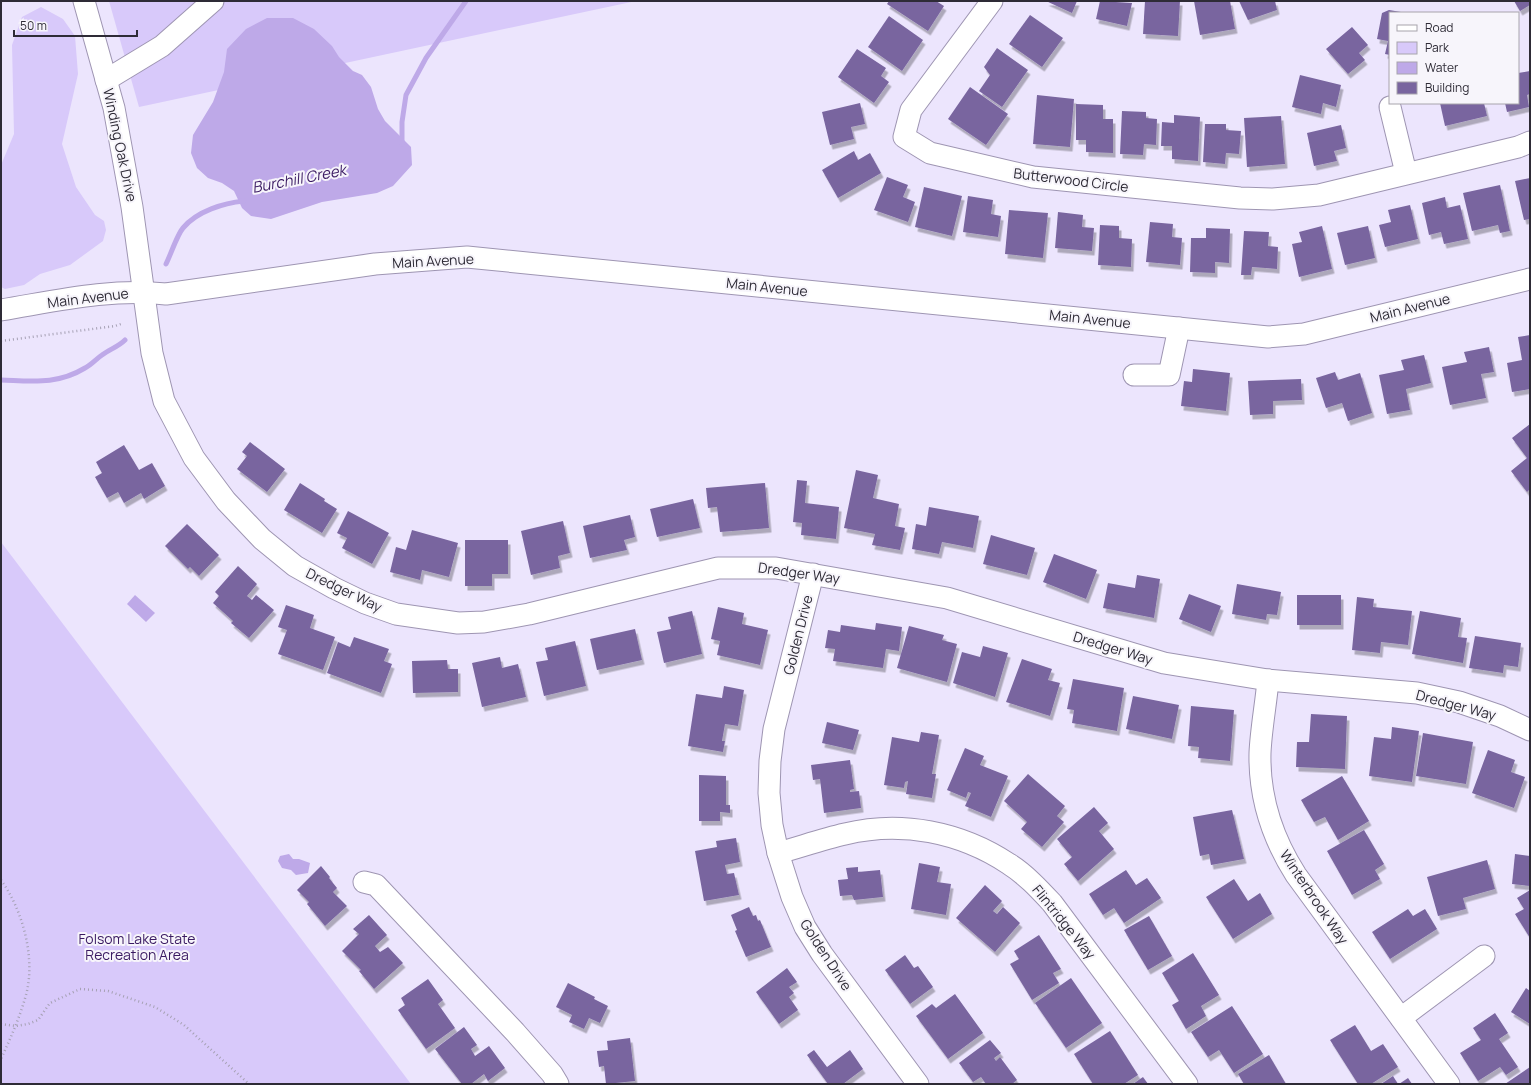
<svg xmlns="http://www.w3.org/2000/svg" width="1531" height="1085" font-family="Manrope,sans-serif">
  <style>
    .green { fill: #d8c9fa }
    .water { fill: #bea9e8 }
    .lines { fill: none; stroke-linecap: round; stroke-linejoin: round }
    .stream { stroke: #bea9e8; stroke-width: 5 }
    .building { fill: #79659f; filter: url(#shadow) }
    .minor-casing { stroke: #9e95b2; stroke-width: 23 }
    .path { stroke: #a6a1b4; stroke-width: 2.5; stroke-dasharray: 1 3; stroke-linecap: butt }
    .minor { stroke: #fff; stroke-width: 21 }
    .labels { text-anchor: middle; stroke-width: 4; stroke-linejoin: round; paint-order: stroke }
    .street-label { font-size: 14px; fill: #2e2b36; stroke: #f7f5fb }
    .park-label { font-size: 14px; fill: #3a1a62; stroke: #f7f5fb }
    .water-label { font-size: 15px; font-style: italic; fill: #3b1b63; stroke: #f7f5fb }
  </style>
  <defs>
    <filter id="shadow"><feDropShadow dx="2.5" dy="4.5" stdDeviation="0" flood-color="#0004"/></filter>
  </defs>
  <rect width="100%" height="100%" fill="#ece5fd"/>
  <!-- green -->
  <g class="green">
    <polygon points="109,1 636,1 139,107"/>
    <polygon points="41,7 63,19 75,36 78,74 62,144 76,187 95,215 104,221 106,230 103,241 70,265 40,274 24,285 5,289 1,287 1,165 14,134 12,45 22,17"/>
    <polygon points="1,542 411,1084 1,1084"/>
  </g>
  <!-- water -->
  <g class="water">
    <polygon points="267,18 293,18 314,29 332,46 339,57 353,71 362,75 371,87 378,109 385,121 411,147 412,165 393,186 377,193 322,202 271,219 251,216 242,208 234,191 222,183 208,178 197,168 191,153 193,135 213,102 224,72 227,49 246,29"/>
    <polygon points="135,595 155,613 146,622 127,604"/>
    <polygon points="289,854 293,859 299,859 310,863 308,873 296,875 291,870 282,868 278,861 280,856"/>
  </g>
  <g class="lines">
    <!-- stream -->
    <g class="stream">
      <polyline points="402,144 402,122 406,95 426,58 466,1"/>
      <path d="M166 264C171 254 177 235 183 228 197 211 224 203 244 201"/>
      <path d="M1 380C32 381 57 385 85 368 91 365 96 359 102 355 110 349 118 347 125 340"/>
    </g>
  </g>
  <!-- building -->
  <g class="building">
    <polygon points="889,1 936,1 944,6 928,31 887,4"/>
    <polygon points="1046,1 1077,1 1072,13"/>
    <polygon points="1100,1 1132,3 1127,26 1096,19"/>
    <polygon points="1145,1 1180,1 1178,36 1143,34"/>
    <polygon points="1194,1 1230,1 1235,29 1200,35"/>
    <polygon points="1239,1 1275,1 1277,10 1248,20"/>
    <polygon points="1514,1 1530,1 1530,5 1520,11"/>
    <polygon points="1389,10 1401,12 1390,13 1390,55 1385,54 1388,41 1377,39 1382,13"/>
    <polygon points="1030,15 1063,38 1042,67 1009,44"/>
    <polygon points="889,16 923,40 902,71 868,47"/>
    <polygon points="1352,27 1368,45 1359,53 1365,60 1348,74 1326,49"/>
    <polygon points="997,48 1028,70 1002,107 979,91 990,75 984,67"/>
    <polygon points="857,49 886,68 881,76 889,82 874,103 838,77"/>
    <polygon points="1530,71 1530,94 1527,95 1529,107 1507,112 1505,103 1518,103 1518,73"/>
    <polygon points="1300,75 1341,85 1336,107 1323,103 1321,114 1292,107"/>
    <polygon points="970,87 1008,114 986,145 948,119"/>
    <polygon points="1037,95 1074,99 1070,147 1033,144"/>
    <polygon points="860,103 865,124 851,127 854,139 830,145 822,112"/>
    <polygon points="1440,103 1484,103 1487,116 1445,126"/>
    <polygon points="1076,104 1103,105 1103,119 1113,119 1113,153 1086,152 1086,140 1076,140"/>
    <polygon points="1122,111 1146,112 1146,118 1157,119 1156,145 1144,144 1143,155 1120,154"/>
    <polygon points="1174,115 1200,117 1198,161 1172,159 1172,146 1161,146 1162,122 1174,123"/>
    <polygon points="1281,116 1285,164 1247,167 1244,118"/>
    <polygon points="1205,124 1226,124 1226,130 1241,131 1239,154 1226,153 1225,164 1203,162"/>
    <polygon points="1341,125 1346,148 1334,151 1337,161 1314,166 1307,133"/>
    <polygon points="854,151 858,160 870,153 881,173 838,198 822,170"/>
    <polygon points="887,177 908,185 903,197 915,202 908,222 874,210"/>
    <polygon points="1530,178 1530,219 1524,220 1515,181"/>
    <polygon points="1500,185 1510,231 1500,233 1498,225 1472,231 1463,193"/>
    <polygon points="924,187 962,196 952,236 915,227"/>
    <polygon points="968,196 993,200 991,214 1001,216 998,237 963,232"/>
    <polygon points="1445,197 1447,208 1460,205 1468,239 1444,244 1441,232 1429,235 1422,203"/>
    <polygon points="1410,205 1418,239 1385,247 1379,225 1391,222 1388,210"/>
    <polygon points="1009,210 1048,213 1043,258 1005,254"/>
    <polygon points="1058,212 1083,215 1082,227 1094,228 1092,251 1055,248"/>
    <polygon points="1150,222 1173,224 1172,237 1182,238 1180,265 1146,262"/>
    <polygon points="1100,225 1119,226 1119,238 1132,239 1131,267 1098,265"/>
    <polygon points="1322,226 1332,269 1299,277 1292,244 1302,242 1299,232"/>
    <polygon points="1368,226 1375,258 1345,265 1337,233"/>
    <polygon points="1206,228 1230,229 1229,263 1215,262 1215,273 1190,272 1191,238 1206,238"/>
    <polygon points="1244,231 1269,232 1268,246 1278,247 1277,269 1252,267 1251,275 1241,275"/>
    <polygon points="1530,335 1530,389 1512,392 1507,363 1522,360 1518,337"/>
    <polygon points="1489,347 1494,372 1481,374 1486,398 1450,405 1442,367 1467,362 1464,352"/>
    <polygon points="1424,355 1431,383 1406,389 1410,410 1387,414 1379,375 1404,370 1401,360"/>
    <polygon points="1193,369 1230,373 1226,411 1181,406 1184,381 1192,382"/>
    <polygon points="1335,372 1338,380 1360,373 1372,413 1348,421 1342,403 1326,408 1316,378"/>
    <polygon points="1301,379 1302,400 1273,401 1273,414 1250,415 1248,381"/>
    <polygon points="1530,424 1530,489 1527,492 1511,471 1527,458 1512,438"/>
    <polygon points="250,442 285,469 267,492 237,469 247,456 242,452"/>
    <polygon points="124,445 139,470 152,463 165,486 144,499 141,493 124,503 118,492 107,498 95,477 102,473 96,462"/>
    <polygon points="856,470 878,475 873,498 899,504 895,526 905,528 900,550 872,545 875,534 844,528"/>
    <polygon points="797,480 807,481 805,503 839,507 836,539 801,535 802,523 793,522"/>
    <polygon points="300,483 325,499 324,501 337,509 322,533 284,510"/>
    <polygon points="765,483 769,528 720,532 717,507 708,508 706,488"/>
    <polygon points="693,499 700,528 657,537 650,509"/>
    <polygon points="929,507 979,516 973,548 942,542 939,554 912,549 916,524 926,526"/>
    <polygon points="348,511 389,533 372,564 342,548 347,538 337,533"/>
    <polygon points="630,515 635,537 624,540 627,550 590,558 583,526"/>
    <polygon points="563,521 570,553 558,556 560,568 531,575 521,531"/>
    <polygon points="187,524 219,555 199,576 190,567 188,569 165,546"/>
    <polygon points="412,530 458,543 449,577 422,570 420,580 390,572 396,547 406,550"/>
    <polygon points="991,535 1035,548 1027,575 983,564"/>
    <polygon points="465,540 508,540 508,574 492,574 492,586 465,586"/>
    <polygon points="1054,554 1097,570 1086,599 1043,582"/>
    <polygon points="238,566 257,584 247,596 252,600 256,595 274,610 249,638 231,623 233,621 213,603 219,596 215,592"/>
    <polygon points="1137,575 1160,579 1154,618 1103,608 1108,583 1135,588"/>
    <polygon points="1237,584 1281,592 1277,615 1267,614 1266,620 1232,614"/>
    <polygon points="1189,594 1221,606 1211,632 1179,619"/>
    <rect x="1297" y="595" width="44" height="30"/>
    <polygon points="1357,597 1374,599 1373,607 1412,611 1408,645 1381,642 1380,653 1352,650"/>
    <polygon points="286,605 314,615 310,628 335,637 323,670 278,654 287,630 278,627"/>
    <polygon points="718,607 744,613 742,624 768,630 760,665 717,655 720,641 711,639"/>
    <polygon points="692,611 702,654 664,663 657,632 671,629 668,617"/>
    <polygon points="1420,611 1461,618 1458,637 1467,638 1463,663 1412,654"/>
    <polygon points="876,623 902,627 899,651 886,649 883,668 833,661 835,649 825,648 828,630 840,632 841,625 875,630"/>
    <polygon points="909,626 944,635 942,640 957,644 947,682 897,668"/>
    <polygon points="635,629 642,660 597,670 590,639"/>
    <polygon points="1475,636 1521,643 1518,667 1504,665 1503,673 1469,668"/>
    <polygon points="354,637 389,649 384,661 392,664 381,693 327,673 338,642 350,647"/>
    <polygon points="575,641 586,686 544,696 536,662 548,660 545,648"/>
    <polygon points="983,646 1008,653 995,697 953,683 962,652 980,657"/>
    <polygon points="500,657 502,668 518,664 526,697 482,707 472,663"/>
    <polygon points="1022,659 1052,669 1048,680 1060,683 1050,716 1006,702"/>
    <polygon points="447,660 448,669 458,669 458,692 413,693 412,661"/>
    <polygon points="1073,679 1124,688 1117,731 1072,723 1074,710 1067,709"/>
    <polygon points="724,686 744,690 738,726 725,724 722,741 725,741 723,752 688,746 696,694 722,698"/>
    <polygon points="1133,696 1179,705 1172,739 1126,729"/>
    <polygon points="1191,706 1234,710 1230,761 1198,758 1199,747 1188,746"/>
    <polygon points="1311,714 1347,716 1345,769 1296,767 1297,742 1309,742"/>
    <polygon points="827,722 859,730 853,750 822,743"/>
    <polygon points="1392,727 1419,731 1412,782 1369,776 1374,737 1391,739"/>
    <polygon points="921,732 939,735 932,774 936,774 932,798 906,794 908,781 905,782 904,788 884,785 892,737 919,742"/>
    <polygon points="1423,733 1473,742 1466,784 1416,776"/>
    <polygon points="965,748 984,756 980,765 1008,776 991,817 965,806 971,793 968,792 966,798 947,790"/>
    <polygon points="1488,750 1515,760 1511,772 1525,777 1514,808 1472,793"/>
    <polygon points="850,760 854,789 850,790 850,792 859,791 861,808 824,813 820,779 813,780 811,765"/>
    <polygon points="1028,774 1065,806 1057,816 1064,822 1042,847 1021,829 1027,822 1004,801"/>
    <polygon points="699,775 726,776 726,805 730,805 730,813 720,812 720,821 699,821"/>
    <polygon points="1342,776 1369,821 1338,840 1325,817 1314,822 1301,800"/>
    <polygon points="1094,807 1108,823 1099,831 1114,849 1078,881 1064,864 1072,857 1057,839"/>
    <polygon points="1232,810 1244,859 1211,865 1209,854 1200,856 1193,817"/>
    <polygon points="1364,830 1384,864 1375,870 1380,879 1352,895 1327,851"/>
    <polygon points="736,838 740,862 725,865 727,874 734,873 739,895 704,901 695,851 717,847 716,841"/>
    <polygon points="1515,854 1530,856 1530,886 1512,884"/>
    <polygon points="1487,860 1495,889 1463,898 1466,909 1438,916 1427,877"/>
    <polygon points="919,863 940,867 937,882 951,884 946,915 911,909"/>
    <polygon points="321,866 330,877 329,878 337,888 333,892 347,906 325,926 307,904 309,902 297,890"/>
    <polygon points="858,867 858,872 880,870 883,897 854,900 852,895 840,896 838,880 848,879 846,868"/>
    <polygon points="1126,870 1136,885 1147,878 1161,898 1124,923 1114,908 1103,915 1089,894"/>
    <polygon points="1234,879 1248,901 1260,893 1272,914 1233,939 1206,897"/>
    <polygon points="985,885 1002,901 993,911 997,914 1003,907 1020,923 995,952 956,918"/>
    <polygon points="1530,890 1530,938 1515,914 1524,909 1517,898"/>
    <polygon points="749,907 753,916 756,915 758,921 760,920 771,947 746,957 735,931 737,930 731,915"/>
    <polygon points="1408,909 1413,916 1425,909 1437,929 1390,959 1372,932"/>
    <polygon points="369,915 387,935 375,946 380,952 388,947 403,963 374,989 359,971 361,970 342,951 359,934 353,929"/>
    <polygon points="1149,916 1172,956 1148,970 1124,930"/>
    <polygon points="1039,935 1061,969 1053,973 1059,983 1032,1000 1010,964 1019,959 1014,951"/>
    <polygon points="1193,953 1219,995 1201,1006 1206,1016 1186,1029 1172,1005 1179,1001 1162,973"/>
    <polygon points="905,955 914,968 918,966 933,987 910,1004 885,970"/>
    <polygon points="787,968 797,982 789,987 794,993 789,997 798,1010 779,1024 756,992"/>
    <polygon points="1071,978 1102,1023 1066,1048 1035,1003"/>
    <polygon points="428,979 443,1000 438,1004 455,1028 426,1049 398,1010 405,1005 401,998"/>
    <polygon points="568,983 595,997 594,999 608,1006 600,1023 589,1018 584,1029 569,1022 572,1015 556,1007"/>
    <polygon points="1526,988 1530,991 1530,1024 1511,1012"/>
    <polygon points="955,994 983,1033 948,1059 916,1016 932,1004 936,1008"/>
    <polygon points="1232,1006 1263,1054 1234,1073 1219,1050 1208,1057 1191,1032"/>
    <polygon points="1495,1013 1508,1033 1499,1039 1518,1067 1506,1075 1500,1067 1478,1081 1460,1053 1481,1040 1473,1028"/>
    <polygon points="1355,1025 1371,1051 1383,1044 1398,1067 1371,1084 1358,1084 1330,1040"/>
    <polygon points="464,1027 477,1045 471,1049 475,1056 489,1046 505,1068 488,1081 484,1074 471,1084 462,1084 435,1049"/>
    <polygon points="1110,1031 1138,1075 1124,1084 1093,1084 1074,1054"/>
    <polygon points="630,1038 635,1081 606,1084 604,1066 599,1067 597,1051 608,1050 607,1041"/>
    <polygon points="990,1040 1001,1053 994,1058 996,1061 1000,1057 1017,1080 1012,1084 986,1084 981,1077 973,1082 959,1063"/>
    <polygon points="814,1050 827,1067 850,1050 863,1069 843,1084 828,1084 807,1055"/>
    <polygon points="1269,1055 1286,1084 1244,1084 1238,1074"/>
    <polygon points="1530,1067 1530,1084 1505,1084"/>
    <polygon points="1393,1076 1398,1084 1381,1084"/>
    <polygon points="1143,1077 1148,1084 1133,1084"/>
    <polygon points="1408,1078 1412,1084 1399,1084"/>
  </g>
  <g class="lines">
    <!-- minor casing -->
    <g class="minor-casing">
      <g id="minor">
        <polyline points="84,1 114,108 132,207 152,353 164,401 194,458 226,501 262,539 295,566 334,588 365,603 396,614 458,623 484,622 529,614 718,568 776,568 947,598 1164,663 1268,680 1417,693 1459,702 1500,716 1530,730"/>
        <polyline points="992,1 911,110 904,137 930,153 1033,177 1240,198 1273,199 1319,195 1518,147 1530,142"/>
        <polyline points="106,80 162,46 213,1"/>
        <polyline points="1390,107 1406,173"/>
        <path d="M1 310C56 301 110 288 166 294L375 264 467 257 1268 337 1304 334 1530 279"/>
        <polyline points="1134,375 1169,375 1179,328"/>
        <polyline points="813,574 774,729 770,761 769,793 772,825 778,853 792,897 805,927 822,954 918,1084"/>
        <path d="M1268 680C1266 704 1261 729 1260 753 1259 797 1273 839 1296 875L1449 1084"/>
        <path d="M778 853C800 847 823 839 845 834 901 820 961 832 1009 864 1025 874 1039 889 1052 903L1187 1084"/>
        <polyline points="364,882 376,885 515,1032 552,1074 558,1084"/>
        <polyline points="1401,1018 1484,956"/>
      </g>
    </g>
    <!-- path -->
    <g class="path">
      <polyline points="1,341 115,326 121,324"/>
      <path d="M1 880C22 909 35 955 27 991 21 1015 11 1037 1 1059"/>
      <polyline points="1,1024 16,1026 28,1024 38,1020 50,1003 80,989 108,991 155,1007 184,1025 249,1084"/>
    </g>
    <!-- minor -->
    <use href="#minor" class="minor"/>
  </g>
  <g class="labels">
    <!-- street labels -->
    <g class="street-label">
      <text transform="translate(120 145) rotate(78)" y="5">Winding Oak Drive</text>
      <text transform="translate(1071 180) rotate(7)" y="5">Butterwood Circle</text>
      <text transform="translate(433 261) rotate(-3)" y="5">Main Avenue</text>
      <text transform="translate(767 287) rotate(6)" y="5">Main Avenue</text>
      <text transform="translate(88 298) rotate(-7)" y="5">Main Avenue</text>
      <text transform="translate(1410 308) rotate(-14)" y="5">Main Avenue</text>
      <text transform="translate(1090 319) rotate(6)" y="5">Main Avenue</text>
      <text transform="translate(799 573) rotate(8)" y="5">Dredger Way</text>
      <text transform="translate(344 590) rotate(26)" y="5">Dredger Way</text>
      <text transform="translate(798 635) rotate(-76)" y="5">Golden Drive</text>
      <text transform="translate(1113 648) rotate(17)" y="5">Dredger Way</text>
      <text transform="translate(1456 705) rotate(15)" y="5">Dredger Way</text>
      <text transform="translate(1314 897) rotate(56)" y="5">Winterbrook Way</text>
      <text transform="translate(1064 922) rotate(51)" y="5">Flintridge Way</text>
      <text transform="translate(826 955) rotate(57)" y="5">Golden Drive</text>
    </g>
    <!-- park labels -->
    <g class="park-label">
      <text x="137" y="944">Folsom Lake State<tspan x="137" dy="16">Recreation Area</tspan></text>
    </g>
    <!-- water labels -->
    <g class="water-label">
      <text transform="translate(299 179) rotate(-11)" y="5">Burchill Creek</text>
    </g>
  </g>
  <!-- border -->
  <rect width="1531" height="1085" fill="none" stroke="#2e2b36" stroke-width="4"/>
  <!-- legend -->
  <rect x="1389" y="12" width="130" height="92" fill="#f7f5fb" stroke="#a7a4ac"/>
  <rect x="1397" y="25" width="20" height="6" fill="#ffffff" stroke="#a7a4ac"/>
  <text x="1425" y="32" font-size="12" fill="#2e2b36">Road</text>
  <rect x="1397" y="42" width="20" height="12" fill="#d8c9fa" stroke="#a7a4ac"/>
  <text x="1425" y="52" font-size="12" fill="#2e2b36">Park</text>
  <rect x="1397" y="62" width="20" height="12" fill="#bea9e8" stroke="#a7a4ac"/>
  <text x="1425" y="72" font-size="12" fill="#2e2b36">Water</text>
  <rect x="1397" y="82" width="20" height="12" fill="#79659f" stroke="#a7a4ac"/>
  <text x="1425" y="92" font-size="12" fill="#2e2b36">Building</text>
  <!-- scale -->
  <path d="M14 30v6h123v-6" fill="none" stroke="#2e2b36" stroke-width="2"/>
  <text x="20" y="30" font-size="12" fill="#2e2b36" stroke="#f7f5fb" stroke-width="3" paint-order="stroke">50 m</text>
</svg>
